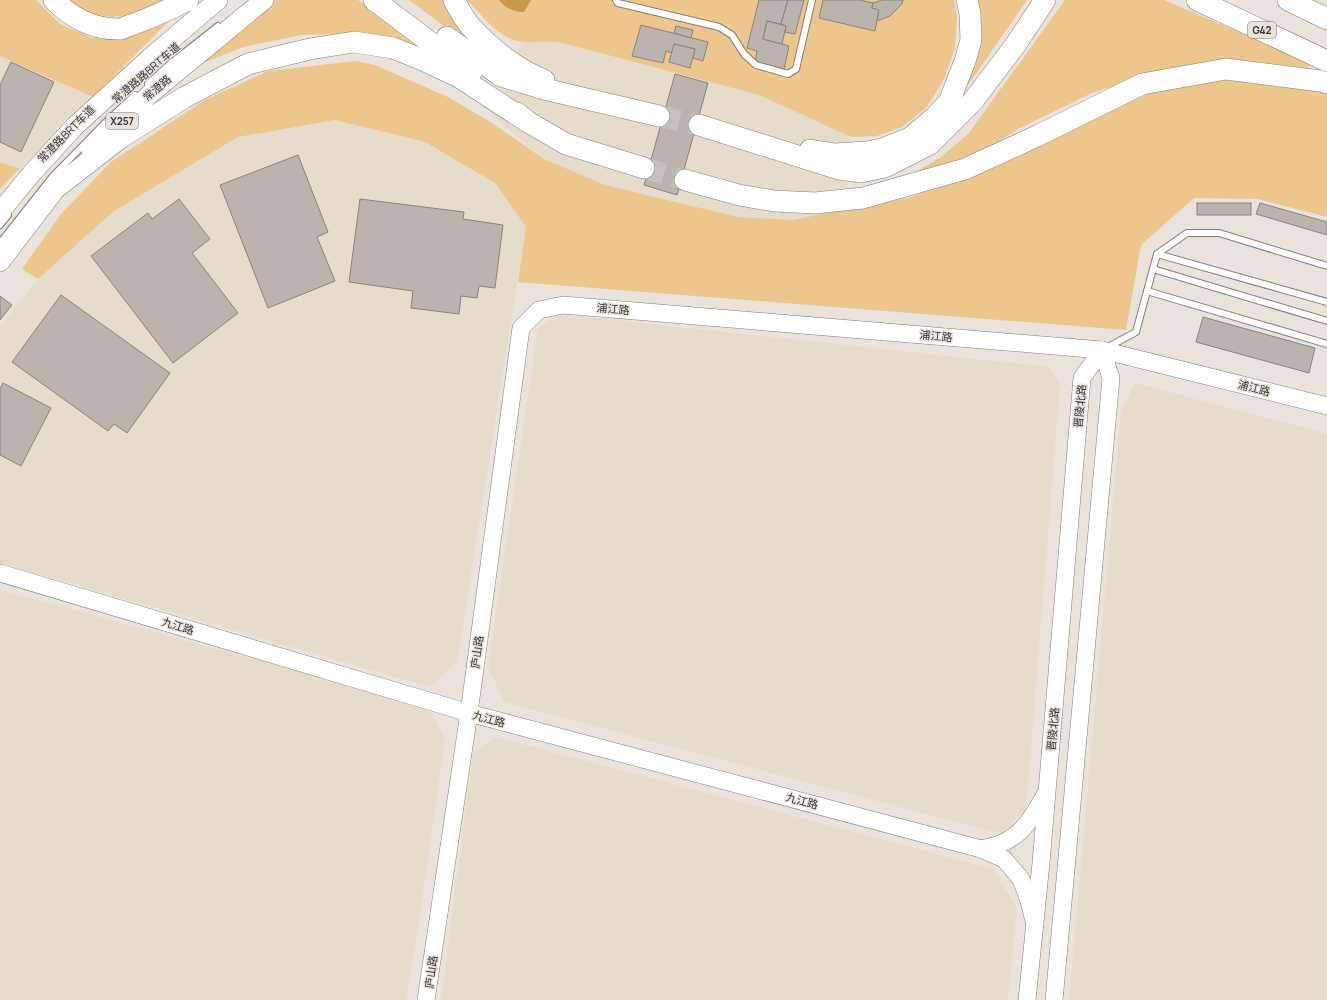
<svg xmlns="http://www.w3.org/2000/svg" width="1327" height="1000" font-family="Manrope,'Noto Sans SC',sans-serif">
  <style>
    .built { fill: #e6dccc }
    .green { fill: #ecc68c }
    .water { fill: #c9994a }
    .building { fill: #bab4ac; stroke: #88837b }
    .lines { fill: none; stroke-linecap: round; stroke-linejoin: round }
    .highway-tunnel { stroke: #c5c0b9; stroke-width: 21; stroke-dasharray: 21 10; stroke-linecap: butt }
    .lane-casing { stroke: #847e76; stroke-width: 8 }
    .secondary-casing { stroke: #847e76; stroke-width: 18 }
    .primary-casing { stroke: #847e76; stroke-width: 20 }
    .highway-casing { stroke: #847e76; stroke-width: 22 }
    .lane { stroke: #fff; stroke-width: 6 }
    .secondary { stroke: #fff; stroke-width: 17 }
    .primary { stroke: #fff; stroke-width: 19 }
    .highway { stroke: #fff; stroke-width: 21 }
    .labels { text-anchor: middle; stroke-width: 3; stroke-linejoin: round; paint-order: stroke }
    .shield { fill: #e9e3db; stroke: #6c6864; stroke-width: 1 }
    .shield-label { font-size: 10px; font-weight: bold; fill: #363431 }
    .street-label { font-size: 11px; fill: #363431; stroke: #e9e3db }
  </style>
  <rect width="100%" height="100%" fill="#e9e3db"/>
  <!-- built -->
  <g class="built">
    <polygon points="467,0 954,0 957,16 955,48 944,79 927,107 902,127 877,136 851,137 845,210 791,220 738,217 605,185 544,159 490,113 522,42 503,36"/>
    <polygon points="0,56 93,97 19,169 0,162"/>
    <polygon points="335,120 425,142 495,183 526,227 457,662 430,687 0,563 0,326 38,279 114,211 238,137"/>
    <polygon points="559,314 1049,367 1060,384 1026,809 1002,834 504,702 488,667 538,328"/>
    <polygon points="1135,383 1327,434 1327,1000 1069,1000 1121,412"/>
    <polygon points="0,590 317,676 431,712 445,739 425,881 406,1000 0,1000"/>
    <polygon points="495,737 993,869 1017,907 1008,1000 441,1000 473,754"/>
  </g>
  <!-- green -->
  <g class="green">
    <polygon points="0,0 36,0 60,24 92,38 134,35 169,21 93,97 0,56"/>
    <polygon points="65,0 165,0 134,15 112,17 89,14"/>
    <polygon points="273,0 358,0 421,47 417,53 382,39 340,34 301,35 243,47 203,63 200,60"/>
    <polygon points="409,0 447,0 465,31 459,37"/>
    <path d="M467 0H954L957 16 955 48 944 79 927 107 902 127 877 136 851 137 759 95 563 43C548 40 537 43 523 42 499 40 483 16 467 0Z"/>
    <polygon points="973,0 1027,0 966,88 962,85"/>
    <polygon points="1065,0 1164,0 1311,63 1308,68 1258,62 1211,63 1151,74 1092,93 1020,128 988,148 923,173 919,170 941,157 969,133"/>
    <polygon points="356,61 375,65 448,97 492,123 544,159 605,185 738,217 791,220 908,198 978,173 1145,95 1166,89 1226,79 1327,92 1327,217 1258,199 1194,198 1141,245 1126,330 518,282 526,227 495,183 425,142 335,120 238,137 114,211 38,279 22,269 61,214 111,162 205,100 268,71"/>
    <polygon points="0,162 19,169 0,189"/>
  </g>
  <!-- water -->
  <path class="water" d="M499 0H531L524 12C514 12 505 8 499 0Z"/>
  <!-- building -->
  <g class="building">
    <polygon points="759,0 788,0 781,24 767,21 763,39 789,46 784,69 755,62 757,51 747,48"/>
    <polygon points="788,0 804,0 795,34 785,32 786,26 781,24"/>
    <polygon points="823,0 860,0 873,3 872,8 879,10 875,31 819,18"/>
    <polygon points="882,0 903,0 902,4 890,16 877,21 879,10 872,8 873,3"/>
    <polygon points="767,21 786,26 782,44 763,39"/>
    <polygon points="641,25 708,42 703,61 693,58 695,49 674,44 672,53 666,51 663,63 632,56"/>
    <polygon points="676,26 693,30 691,38 674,33"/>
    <polygon points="674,44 695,49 690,68 669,62"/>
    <polygon points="11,62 54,82 21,152 0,142 0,85"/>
    <polygon points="675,74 708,83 677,195 644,185"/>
    <polygon points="298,155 328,232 317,237 335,281 268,308 220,185"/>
    <polygon points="179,199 210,239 192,253 238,313 173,363 91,256 148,213 152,219"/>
    <polygon points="360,199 464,212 463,219 503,225 495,288 479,286 477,298 461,296 459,314 411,308 413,291 349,282"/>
    <rect x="1197" y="203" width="54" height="12"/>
    <polygon points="1260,203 1327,222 1327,235 1256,214"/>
    <polygon points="61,295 170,373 127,433 114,424 108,431 12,362"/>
    <polygon points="0,296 12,305 0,320"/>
    <polygon points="1203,317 1315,348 1309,373 1196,342"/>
    <polygon points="3,383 51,408 21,466 0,455 0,389"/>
  </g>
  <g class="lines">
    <!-- highway-tunnel -->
    <g class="highway-tunnel">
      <polyline points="659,116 699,125"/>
      <polyline points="644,168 685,180"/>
    </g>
    <!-- lane casing -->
    <g class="lane-casing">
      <g id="lane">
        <polyline points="616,0 618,3 719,27 732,35 744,54 756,65 788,74 796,69 812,0"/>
        <polyline points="148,84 170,64 218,26"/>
        <polyline points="0,225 8,215"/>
        <polyline points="0,243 53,176 104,124 135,95"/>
        <polyline points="1157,254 1327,302"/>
        <polyline points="1153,269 1327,321"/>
        <polyline points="1147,291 1327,344"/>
        <polyline points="1106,348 1136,332 1157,254 1187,233 1219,233 1327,266"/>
      </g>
    </g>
    <!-- secondary casing -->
    <g class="secondary-casing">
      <g id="secondary">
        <polyline points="0,573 469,713 981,849 1004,859 1021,879 1029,901 1035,925"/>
        <path d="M981 849C988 847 996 846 1002 843 1024 834 1034 814 1045 795"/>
        <polyline points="426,1000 469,713 521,328 539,310 563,305 1102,350 1327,406"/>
        <polyline points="1027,1000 1041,863 1082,378 1102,350"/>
        <polyline points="1054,1000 1111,378 1102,350"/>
      </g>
    </g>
    <!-- primary casing -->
    <g class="primary-casing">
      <g id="primary">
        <polyline points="91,151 150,94 264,0"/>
        <polyline points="0,212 32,173 75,126 150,58 218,0"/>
        <polyline points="0,262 58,186 69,175"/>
      </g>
    </g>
    <!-- highway casing -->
    <g class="highway-casing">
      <g id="highway">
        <path d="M54 0C71 18 95 30 120 29 124 28 130 25 134 24 153 17 170 9 188 0"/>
        <polyline points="374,0 471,73"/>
        <path d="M454 0C459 10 465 20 472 28 491 49 518 70 544 80"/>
        <polyline points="1197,0 1327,61"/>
        <polyline points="1288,0 1327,19"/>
        <polyline points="447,37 501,76 544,89 659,116"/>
        <polyline points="517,113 528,122 566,144 644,168"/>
        <polyline points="699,125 839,169 861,172 885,167 930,144 973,101 1016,44 1045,0"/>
        <polyline points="810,150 835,154 867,152 882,149 910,138 935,117 949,102 965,61 971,40 970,14 967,0"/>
        <polyline points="685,180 739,195 774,201 815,203 863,198 965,169 1037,136 1142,84 1226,69 1320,81 1327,83"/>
        <polyline points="58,186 120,138 185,97 248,64 310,49 354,42 393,48 423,60 459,77 528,122"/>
      </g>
    </g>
    <!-- lane -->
    <use href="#lane" class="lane"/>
    <!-- secondary -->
    <use href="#secondary" class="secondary"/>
    <!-- primary -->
    <use href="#primary" class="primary"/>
    <!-- highway -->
    <use href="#highway" class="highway"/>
  </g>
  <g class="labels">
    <!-- shield labels -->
    <g class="shield">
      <rect x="1248" y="22" width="28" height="16" rx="3"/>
      <rect x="106" y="113" width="32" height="16" rx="3"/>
    </g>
    <g class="shield-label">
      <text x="1262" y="34">G42</text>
      <text x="122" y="125">X257</text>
    </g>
    <!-- street labels -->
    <g class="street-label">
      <text transform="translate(146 73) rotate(-41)" y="4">常澄路路BRT车道</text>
      <text transform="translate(157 88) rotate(-41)" y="4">常澄路</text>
      <text transform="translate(66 134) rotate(-45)" y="4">常澄路BRT车道</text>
      <text transform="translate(613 309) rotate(5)" y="4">浦江路</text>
      <text transform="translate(936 336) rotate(5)" y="4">浦江路</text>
      <text transform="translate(1254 388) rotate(14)" y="4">浦江路</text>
      <text transform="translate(1080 406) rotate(-85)" y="4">晋陵北路</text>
      <text transform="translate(178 626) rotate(17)" y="4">九江路</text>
      <text transform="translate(477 652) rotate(-82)" y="4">庐山路</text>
      <text transform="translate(489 719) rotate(15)" y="4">九江路</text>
      <text transform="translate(1053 729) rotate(-85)" y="4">晋陵北路</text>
      <text transform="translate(802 801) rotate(15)" y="4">九江路</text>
      <text transform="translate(431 972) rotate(-82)" y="4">庐山路</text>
    </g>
  </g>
</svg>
